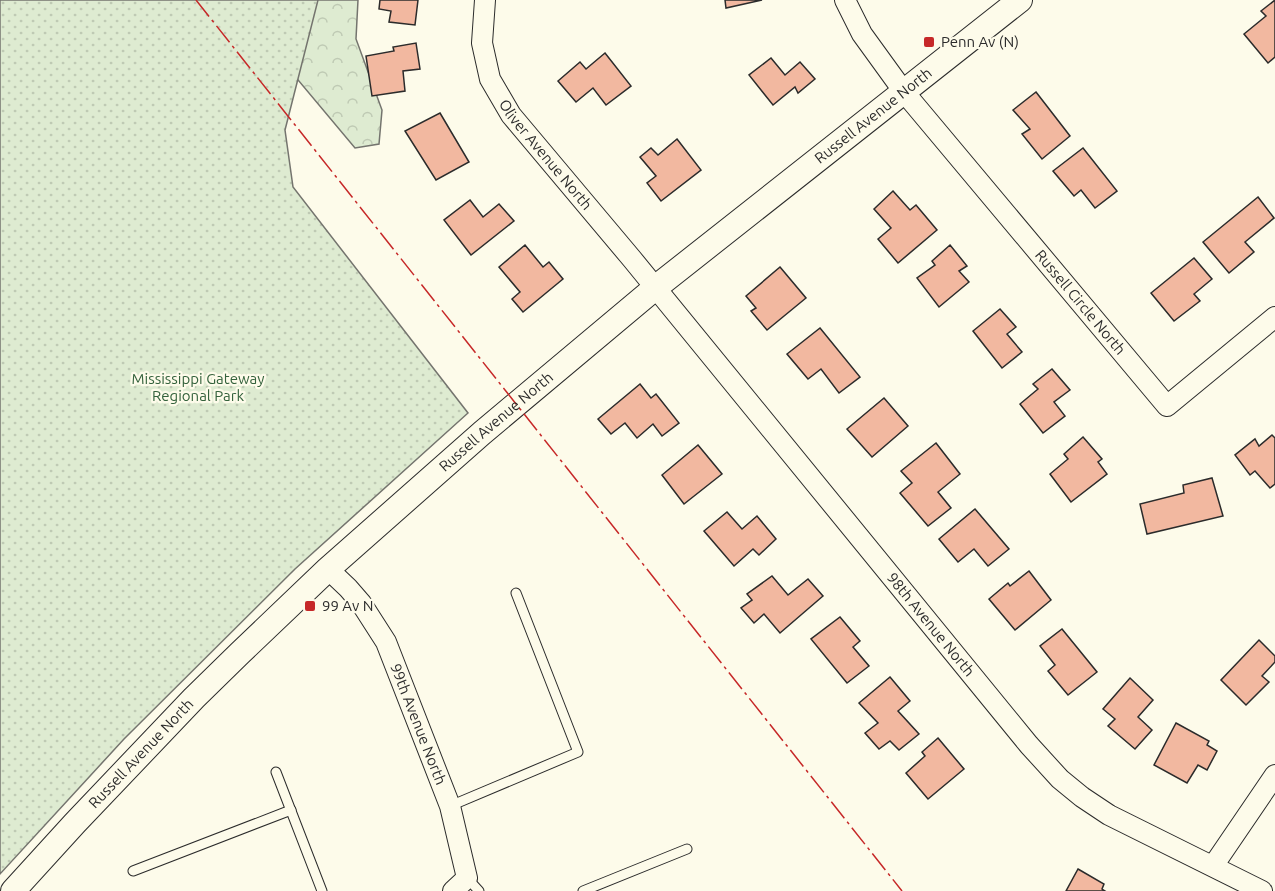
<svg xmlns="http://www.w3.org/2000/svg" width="1275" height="891" font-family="Ubuntu,sans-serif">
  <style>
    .forest { fill: url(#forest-crowns); stroke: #74746e; stroke-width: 1.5 }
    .park { fill: url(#park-dots); stroke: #74746e; stroke-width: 1.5 }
    .building { fill: #f2b8a0; stroke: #2b2b2b; stroke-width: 1.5 }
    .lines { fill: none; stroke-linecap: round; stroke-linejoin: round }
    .service-casing { stroke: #2b2b2b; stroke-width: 11 }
    .minor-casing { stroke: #2b2b2b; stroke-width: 22 }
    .tertiary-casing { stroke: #2b2b2b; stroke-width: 26 }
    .service { stroke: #fdfbea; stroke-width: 9 }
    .minor { stroke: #fdfbea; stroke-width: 20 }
    .tertiary { stroke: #fdfbea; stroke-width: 24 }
    .power { stroke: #c62828; stroke-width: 1.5; stroke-dasharray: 21 4.5 3 4.5; stroke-linecap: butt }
    .poi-dot { fill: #c62828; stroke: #fdfbea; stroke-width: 2 }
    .labels { text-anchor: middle; stroke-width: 4.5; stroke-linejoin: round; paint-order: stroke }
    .poi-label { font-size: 15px; fill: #2b2b2b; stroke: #fdfbea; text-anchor: start }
    .street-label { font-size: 15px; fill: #2b2b2b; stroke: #fdfbea }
    .park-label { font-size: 15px; fill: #34623c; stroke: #fdfbea }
  </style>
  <defs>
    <pattern id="forest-crowns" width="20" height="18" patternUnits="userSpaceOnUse" patternTransform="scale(1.5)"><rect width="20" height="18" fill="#deebd1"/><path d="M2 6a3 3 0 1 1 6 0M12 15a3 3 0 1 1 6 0" fill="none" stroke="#bfcab4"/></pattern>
    <pattern id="park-dots" width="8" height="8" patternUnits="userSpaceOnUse" patternTransform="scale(1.5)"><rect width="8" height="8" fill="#deebd1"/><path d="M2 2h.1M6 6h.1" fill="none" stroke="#bfcab4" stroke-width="1.8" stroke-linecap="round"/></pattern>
  </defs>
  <rect width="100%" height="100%" fill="#fdfbea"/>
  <!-- forest -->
  <polygon class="forest" points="231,0 358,0 356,39 382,110 379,144 355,148"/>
  <!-- park -->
  <polygon class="park" points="0,0 318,0 285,130 293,187 468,413 295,569 124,739 0,874"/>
  <!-- building -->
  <g class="building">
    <polygon points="380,0 418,0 415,25 389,22 391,11 379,9"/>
    <polygon points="725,0 762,0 726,8"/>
    <polygon points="1275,0 1275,57 1268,63 1244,34 1266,16 1261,11"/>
    <polygon points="416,43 420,69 403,71 405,91 372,96 366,56 394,51 393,47"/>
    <polygon points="605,53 631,86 606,105 593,88 576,102 558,81 580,62 586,69"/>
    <polygon points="771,58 785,75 800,62 815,79 798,93 795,87 773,105 749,75"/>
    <polygon points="1036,92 1070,136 1042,159 1022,134 1030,129 1013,110"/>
    <polygon points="440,113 469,162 436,180 405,131"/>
    <polygon points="677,139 701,170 661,201 647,183 656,176 640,157 651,148 658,155"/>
    <polygon points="1083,148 1117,191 1095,208 1081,190 1074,196 1053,171"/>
    <polygon points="893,191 910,210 916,205 937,230 898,263 878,239 891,228 874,209"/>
    <polygon points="1258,197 1274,218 1245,242 1254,252 1229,273 1203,242"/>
    <polygon points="470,200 483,217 499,204 514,221 471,255 444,220"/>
    <polygon points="525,245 543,267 549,262 563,279 523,312 512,299 520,292 499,267"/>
    <polygon points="950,245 967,266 959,271 969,282 939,307 917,278 935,265 932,261"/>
    <polygon points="1194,258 1212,279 1194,294 1200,301 1174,321 1151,293"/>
    <polygon points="780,267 806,298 767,330 751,311 756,308 746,296"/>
    <polygon points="1000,309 1016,327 1007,334 1022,352 1002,368 973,331"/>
    <polygon points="820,328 860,377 839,393 821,369 808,379 787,354"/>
    <polygon points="1052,369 1070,390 1054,402 1065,416 1043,433 1020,404 1038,389 1033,384"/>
    <polygon points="640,384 651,398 656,394 679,423 662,436 653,424 637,438 625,423 611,434 598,419"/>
    <polygon points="884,398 908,426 872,457 847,429"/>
    <polygon points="1272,435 1275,438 1275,484 1270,488 1255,471 1250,475 1235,455 1255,439 1259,446"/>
    <polygon points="1083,437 1102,459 1098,462 1107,474 1071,502 1050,474 1068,459 1064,454"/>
    <polygon points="936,443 960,474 938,492 951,508 928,526 900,493 912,483 901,471"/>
    <polygon points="698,445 722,474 684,504 662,475"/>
    <polygon points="1212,478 1223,516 1147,534 1140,504 1184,493 1183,485"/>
    <polygon points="975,509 1009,549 988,566 974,549 958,562 939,539"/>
    <polygon points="727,512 742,529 757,516 776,539 759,555 753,549 734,566 704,531"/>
    <polygon points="1029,571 1051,600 1015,630 989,599 1008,583 1010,586"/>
    <polygon points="772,576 788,595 808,579 823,596 780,633 764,614 754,623 741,608 752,600 747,594"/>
    <polygon points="840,617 860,641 853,647 869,666 847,683 811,639"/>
    <polygon points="1062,629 1097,672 1068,695 1048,671 1055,665 1040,646"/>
    <polygon points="1259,640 1275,656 1275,662 1262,676 1269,682 1246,705 1221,680"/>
    <polygon points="890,677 910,701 898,711 919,734 899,750 890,741 879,749 865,733 878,723 859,703"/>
    <polygon points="1130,678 1153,700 1138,717 1152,730 1135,749 1108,726 1115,719 1103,709"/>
    <polygon points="1176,723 1209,741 1207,745 1217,751 1207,770 1198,765 1187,783 1154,765"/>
    <polygon points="938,738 964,769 928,799 906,773 925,756 922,752"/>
    <polygon points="1078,869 1104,884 1102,889 1105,891 1066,891"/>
  </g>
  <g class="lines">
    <!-- service casing -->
    <g class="service-casing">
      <g id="service">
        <polyline points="276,772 322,891"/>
        <polyline points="450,806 578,752 516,593"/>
        <polyline points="133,871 291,810"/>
        <polyline points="467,878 479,891"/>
        <polyline points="583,891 687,849"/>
      </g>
    </g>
    <!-- minor casing -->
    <g class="minor-casing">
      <g id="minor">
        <path id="s1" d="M485 0 482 43 490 79 511 115 632 259 1029 745 1060 779 1082 797 1109 815 1262 891"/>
        <path id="s2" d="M845 0 862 34 904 92 1167 406 1275 317"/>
        <path id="s3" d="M328 569 348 588 361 603 386 642 450 806 467 878 453 891"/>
        <polyline points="1213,866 1275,775"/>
      </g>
    </g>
    <!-- tertiary casing -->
    <g class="tertiary-casing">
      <g id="tertiary">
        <path id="s4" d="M13 891 75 823 194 698 240 653 328 569 482 433 655 288 1020 0"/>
      </g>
    </g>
    <!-- service -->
    <use href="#service" class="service"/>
    <!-- minor -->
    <use href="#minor" class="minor"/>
    <!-- tertiary -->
    <use href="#tertiary" class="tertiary"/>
    <!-- power -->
    <polyline class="power" points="196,0 902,891"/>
  </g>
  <!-- markers -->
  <g class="poi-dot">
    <rect x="923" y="36" width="12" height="12" rx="3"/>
    <rect x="304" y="600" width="12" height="12" rx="3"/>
  </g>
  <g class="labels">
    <!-- poi labels -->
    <g class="poi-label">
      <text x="941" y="47">Penn Av (N)</text>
      <text x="322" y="611">99 Av N</text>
    </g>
    <!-- street labels -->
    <g class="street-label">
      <text dy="5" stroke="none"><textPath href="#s4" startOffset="1160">Russell Avenue North</textPath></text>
      <text dy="5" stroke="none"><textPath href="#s1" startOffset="174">Oliver Avenue North</textPath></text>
      <text dy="5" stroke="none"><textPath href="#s2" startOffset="384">Russell Circle North</textPath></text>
      <text dy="5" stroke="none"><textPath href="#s4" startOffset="674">Russell Avenue North</textPath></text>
      <text dy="5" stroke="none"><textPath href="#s1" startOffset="782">98th Avenue North</textPath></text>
      <text dy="5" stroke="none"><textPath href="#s3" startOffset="182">99th Avenue North</textPath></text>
      <text dy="5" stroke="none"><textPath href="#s4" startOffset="188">Russell Avenue North</textPath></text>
    </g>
    <!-- park labels -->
    <g class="park-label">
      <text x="198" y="384">Mississippi Gateway<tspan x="198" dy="17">Regional Park</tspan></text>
    </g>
  </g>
</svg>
